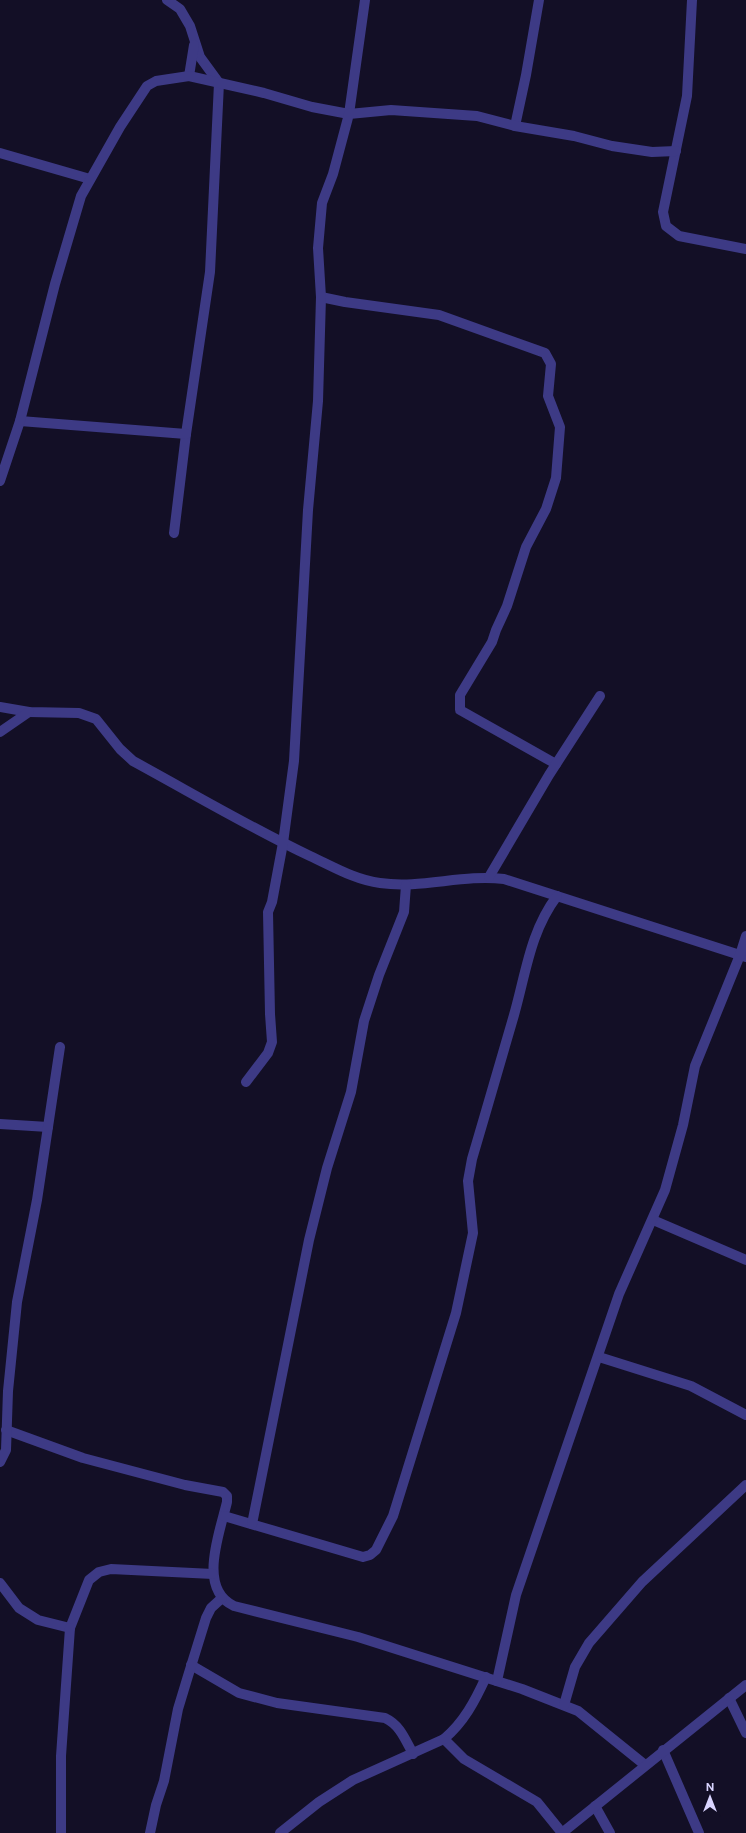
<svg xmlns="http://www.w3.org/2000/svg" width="746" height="1833" font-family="'Public Sans',sans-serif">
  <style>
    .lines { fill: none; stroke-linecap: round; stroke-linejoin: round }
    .minor { stroke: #3d3a85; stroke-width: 10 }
  </style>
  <rect width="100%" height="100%" fill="#130f26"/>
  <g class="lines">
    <!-- minor -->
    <g class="minor">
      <polyline points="167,0 180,9 190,26 200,57 219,83 210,272 186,434 174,533"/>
      <polyline points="692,0 687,96 663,212 666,226 679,236 746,249"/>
      <polyline points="189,76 194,45"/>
      <polyline points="515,126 526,75 539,0"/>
      <polyline points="0,153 90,179"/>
      <polyline points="321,297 345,302 439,315 545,353 551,364 548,396 560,427 556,478 546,509 526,547 507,606 496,630 492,642 460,695 460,710 556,764"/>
      <polyline points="20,421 186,434"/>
      <polyline points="0,481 20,421 55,284 81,196 120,127 147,86 156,81 189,76 264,93 312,107 349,114 365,0"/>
      <path d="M0 707 29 712 79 713 96 719 120 749 133 761C192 793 249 827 310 856 332 866 355 880 380 883 422 889 462 874 504 879L746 957"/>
      <polyline points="0,732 29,712"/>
      <polyline points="489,877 549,775 600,696"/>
      <polyline points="246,1082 268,1053 272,1042 270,1014 268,912 272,902 283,843 294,761 308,510 318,401 321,297 318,248 322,203 333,174 349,114 391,110 477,116 515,126 574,136 612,146 652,152 676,151"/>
      <polyline points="0,1124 48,1127"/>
      <polyline points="653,1220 746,1260"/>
      <polyline points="599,1357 691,1386 746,1415"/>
      <path d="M6 1430 83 1458 185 1485 223 1492 227 1496V1502C220 1532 197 1589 234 1606L358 1637 522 1689 578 1711 645 1765"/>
      <polyline points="0,1462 6,1450 8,1391 17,1302 37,1200 60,1047"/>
      <path d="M224 1516 363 1557 370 1555 376 1550 393 1516 456 1313 473 1233 468 1181 472 1159C486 1111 500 1064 514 1015 526 973 530 932 557 896"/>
      <polyline points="252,1524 309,1240 327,1168 351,1092 364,1021 379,975 404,912 406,885"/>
      <polyline points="0,1583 19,1608 38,1620 70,1628 89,1580 99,1572 111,1569 213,1574"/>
      <path d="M191 1665 239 1693 277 1703 385 1718C400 1725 405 1739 413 1754"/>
      <polyline points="497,1681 516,1595 619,1294 665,1190 683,1125 695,1066 740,955 746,936"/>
      <polyline points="729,1698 746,1733"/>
      <polyline points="564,1705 575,1667 589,1643 642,1582 746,1485"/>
      <polyline points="444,1739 464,1759 537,1802 562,1833"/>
      <polyline points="663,1750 699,1833"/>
      <polyline points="595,1806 610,1833"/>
      <polyline points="61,1833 61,1756 70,1628"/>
      <polyline points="150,1833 156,1805 164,1781 178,1709 188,1676 206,1618 211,1608 222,1598"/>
      <path d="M280 1833 319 1802 353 1780 444 1739C464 1722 475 1701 486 1677"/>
      <polyline points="562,1833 746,1685"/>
    </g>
  </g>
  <!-- north arrow -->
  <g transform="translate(710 1797)" stroke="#130f26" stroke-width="3" paint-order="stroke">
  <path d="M0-3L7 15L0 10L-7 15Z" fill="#d9d4ff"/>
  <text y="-6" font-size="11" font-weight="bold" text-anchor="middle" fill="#d9d4ff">N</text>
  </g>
</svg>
